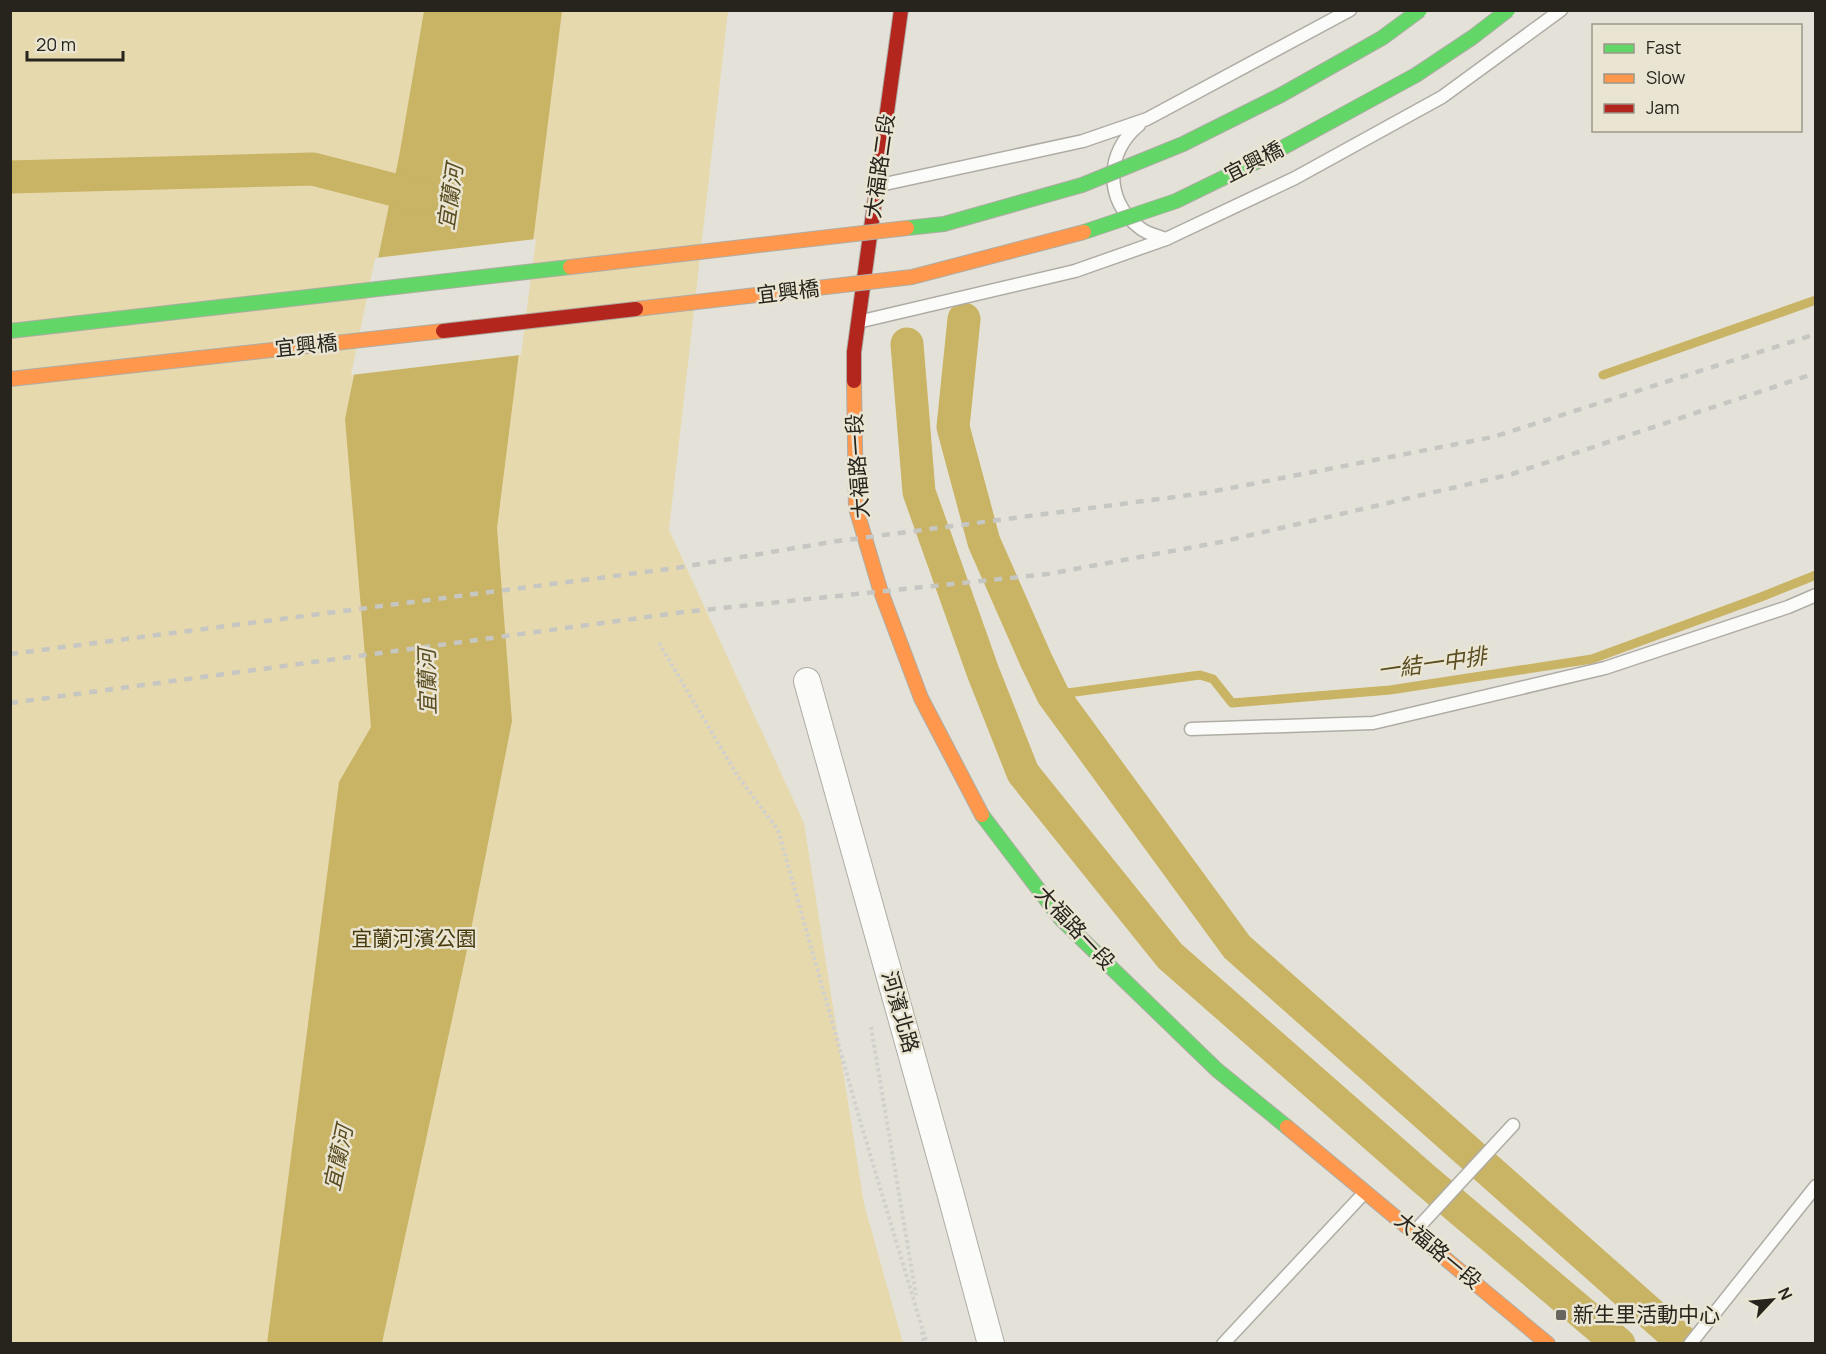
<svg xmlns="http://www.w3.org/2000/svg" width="1826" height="1354" font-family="Manrope,'Noto Sans TC',sans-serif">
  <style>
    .green { fill: #e6d9ad }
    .water { fill: #c9b364 }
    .pier { fill: #e4e2d8 }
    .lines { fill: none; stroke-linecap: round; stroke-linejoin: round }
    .stream { stroke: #c9b364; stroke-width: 9 }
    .canal { stroke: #c9b364; stroke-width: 33 }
    .lane-casing { stroke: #aeaca4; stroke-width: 15 }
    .street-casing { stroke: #aeaca4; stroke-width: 28 }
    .fast-casing { stroke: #aeaca4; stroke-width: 16 }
    .slow-casing { stroke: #aeaca4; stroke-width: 16 }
    .jam-casing { stroke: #aeaca4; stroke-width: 16 }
    .path { stroke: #d1d0cd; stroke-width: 4; stroke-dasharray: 3 3; stroke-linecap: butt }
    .lane { stroke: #fbfbf9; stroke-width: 12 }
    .street { stroke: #fbfbf9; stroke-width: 26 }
    .fast { stroke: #63d668; stroke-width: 14 }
    .slow { stroke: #ff974d; stroke-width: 14 }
    .jam { stroke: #b3261e; stroke-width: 14 }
    .rail { stroke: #c6c6c3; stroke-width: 4.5; stroke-dasharray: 8 8; stroke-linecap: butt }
    .fast-bridge-casing { stroke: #aeaca4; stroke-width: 16; stroke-linecap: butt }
    .slow-bridge-casing { stroke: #aeaca4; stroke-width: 16; stroke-linecap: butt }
    .jam-bridge-casing { stroke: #aeaca4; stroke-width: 16; stroke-linecap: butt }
    .fast-bridge { stroke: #63d668; stroke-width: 14 }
    .slow-bridge { stroke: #ff974d; stroke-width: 14 }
    .jam-bridge { stroke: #b3261e; stroke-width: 14 }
    .poi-dot { fill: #68665e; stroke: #eae5d2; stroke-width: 2 }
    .labels { text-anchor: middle; stroke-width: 5; stroke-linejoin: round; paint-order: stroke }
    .street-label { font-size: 21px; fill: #26241d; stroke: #eae5d2 }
    .park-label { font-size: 21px; fill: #473b0e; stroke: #eae5d2 }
    .poi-label { font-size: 21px; fill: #26241d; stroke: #eae5d2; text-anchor: start }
    .water-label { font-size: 22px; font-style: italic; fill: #5a4d22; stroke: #eae5d2 }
  </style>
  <rect width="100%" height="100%" fill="#e4e2d8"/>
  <!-- green -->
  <polygon class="green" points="10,11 728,11 669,530 804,823 864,1204 903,1343 11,1343"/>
  <!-- water -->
  <polygon class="water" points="424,11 562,11 497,528 512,721 467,950 382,1343 267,1344 339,782 371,727 345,419 399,157"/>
  <!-- pier -->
  <polygon class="pier" points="536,239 521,355 351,375 375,258"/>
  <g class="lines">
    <!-- stream -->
    <g class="stream">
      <polyline points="1603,375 1816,300"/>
      <polyline points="1053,695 1200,675 1213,679 1232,703 1390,690 1592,659 1761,597 1816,575"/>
    </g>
    <!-- canal -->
    <g class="canal">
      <polyline points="10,177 313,169 437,201"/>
      <polyline points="964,319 953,427 984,542 1036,660 1053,695 1237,947 1685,1344"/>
      <polyline points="907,344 919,492 983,672 1023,773 1170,956 1423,1178 1619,1344"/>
    </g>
    <!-- lane casing -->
    <g class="lane-casing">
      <g id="lane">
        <path d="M1139 125C1105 152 1104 201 1140 228 1147 234 1158 236 1166 239"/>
        <polyline points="880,185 1083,141 1147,119 1350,10"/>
        <polyline points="862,321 1075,271 1166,239 1295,178 1442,97 1561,10"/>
        <polyline points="1191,729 1373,723 1605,668 1788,607 1816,595"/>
        <polyline points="1415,1231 1513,1125"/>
        <polyline points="1223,1344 1365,1192"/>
        <polyline points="1690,1344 1816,1186"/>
      </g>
    </g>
    <!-- street casing -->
    <g class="street-casing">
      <polyline id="street" points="807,681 950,1192 991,1344"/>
    </g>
    <!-- fast casing -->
    <g class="fast-casing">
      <polyline id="fast" points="982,815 1061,919 1217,1070 1287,1127"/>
    </g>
    <!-- slow casing -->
    <g class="slow-casing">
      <g id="slow">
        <polyline points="854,381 856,508 880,589 921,698 982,815"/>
        <polyline points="1287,1127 1548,1344"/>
      </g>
    </g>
    <!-- jam casing -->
    <g class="jam-casing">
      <polyline id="jam" points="854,381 854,352 901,10"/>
    </g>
    <!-- path -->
    <g class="path">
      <polyline points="659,643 737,775 778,830 861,1124 927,1344"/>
      <polyline points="871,1027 916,1295"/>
      <polyline points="922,1332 924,1344"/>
    </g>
    <!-- lane -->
    <use href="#lane" class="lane"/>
    <!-- street -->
    <use href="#street" class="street"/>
    <!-- fast -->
    <use href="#fast" class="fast"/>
    <!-- slow -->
    <use href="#slow" class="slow"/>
    <!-- jam -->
    <use href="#jam" class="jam"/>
    <!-- rail -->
    <g class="rail">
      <polyline points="10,654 676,568 831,542 1205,493 1493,437 1816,334"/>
      <polyline points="10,703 684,612 1048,574 1221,542 1512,474 1816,373"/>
    </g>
    <!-- fast-bridge casing -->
    <g class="fast-bridge-casing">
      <g id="fast-bridge">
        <polyline points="907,228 944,224 1082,185 1183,144 1281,95 1382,38 1420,10"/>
        <polyline points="1084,232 1176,201 1260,160 1416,75 1473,37 1508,10"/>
        <polyline points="10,331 570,267"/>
      </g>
    </g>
    <!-- slow-bridge casing -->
    <g class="slow-bridge-casing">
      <g id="slow-bridge">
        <polyline points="570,267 907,228"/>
        <polyline points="636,309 912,277 1084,232"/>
        <polyline points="10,379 443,331"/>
      </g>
    </g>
    <!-- jam-bridge casing -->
    <g class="jam-bridge-casing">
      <polyline id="jam-bridge" points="443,331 636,309"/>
    </g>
    <!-- fast-bridge -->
    <use href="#fast-bridge" class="fast-bridge"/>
    <!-- slow-bridge -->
    <use href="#slow-bridge" class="slow-bridge"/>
    <!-- jam-bridge -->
    <use href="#jam-bridge" class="jam-bridge"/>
  </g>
  <!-- markers -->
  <rect class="poi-dot" x="1555" y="1309" width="12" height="12" rx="3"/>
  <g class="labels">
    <!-- street labels -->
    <g class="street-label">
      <text transform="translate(1254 162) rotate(-27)" y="7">宜興橋</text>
      <text transform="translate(880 166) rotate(-82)" y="7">大福路二段</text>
      <text transform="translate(788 292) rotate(-7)" y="7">宜興橋</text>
      <text transform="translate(306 346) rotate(-6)" y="7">宜興橋</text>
      <text transform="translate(858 466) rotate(-94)" y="7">大福路一段</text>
      <text transform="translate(1075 928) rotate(47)" y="7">大福路一段</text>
      <text transform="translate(900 1012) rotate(74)" y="7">河濱北路</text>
      <text transform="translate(1438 1251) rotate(40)" y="7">大福路一段</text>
    </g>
    <!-- park labels -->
    <g class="park-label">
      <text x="414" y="946">宜蘭河濱公園</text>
    </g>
    <!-- poi labels -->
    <g class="poi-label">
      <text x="1573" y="1322">新生里活動中心</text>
    </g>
    <!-- water labels -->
    <g class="water-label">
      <text transform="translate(450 197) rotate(-82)" y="8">宜蘭河</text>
      <text transform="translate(1432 663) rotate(-8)" y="8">一結一中排</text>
      <text transform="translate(427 682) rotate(-91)" y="8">宜蘭河</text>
      <text transform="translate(338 1158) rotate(-78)" y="8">宜蘭河</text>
    </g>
  </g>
  <!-- border -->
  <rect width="1826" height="1354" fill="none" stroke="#26241d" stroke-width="24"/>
  <!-- legend -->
  <rect x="1592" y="24" width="210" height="108" fill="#eae5d2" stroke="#9c988a" stroke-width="1.5"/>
  <rect x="1604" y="44" width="30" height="9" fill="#63d668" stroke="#9c988a" stroke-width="1.5"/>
  <text x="1646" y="54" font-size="18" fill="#26241d">Fast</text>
  <rect x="1604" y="74" width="30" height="9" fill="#ff974d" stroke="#9c988a" stroke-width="1.5"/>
  <text x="1646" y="84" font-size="18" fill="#26241d">Slow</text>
  <rect x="1604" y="104" width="30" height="9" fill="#b3261e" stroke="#9c988a" stroke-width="1.5"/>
  <text x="1646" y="114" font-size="18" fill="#26241d">Jam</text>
  <!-- north arrow -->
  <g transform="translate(1772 1300) rotate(64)" stroke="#eae5d2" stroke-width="4.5" paint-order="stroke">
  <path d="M0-4.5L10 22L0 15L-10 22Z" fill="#26241d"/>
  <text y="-9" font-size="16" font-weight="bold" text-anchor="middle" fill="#26241d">N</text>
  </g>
  <!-- scale -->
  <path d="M27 51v9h96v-9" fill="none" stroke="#26241d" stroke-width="3"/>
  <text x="36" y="51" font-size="18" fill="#26241d" stroke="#eae5d2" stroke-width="4.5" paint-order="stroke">20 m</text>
</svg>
